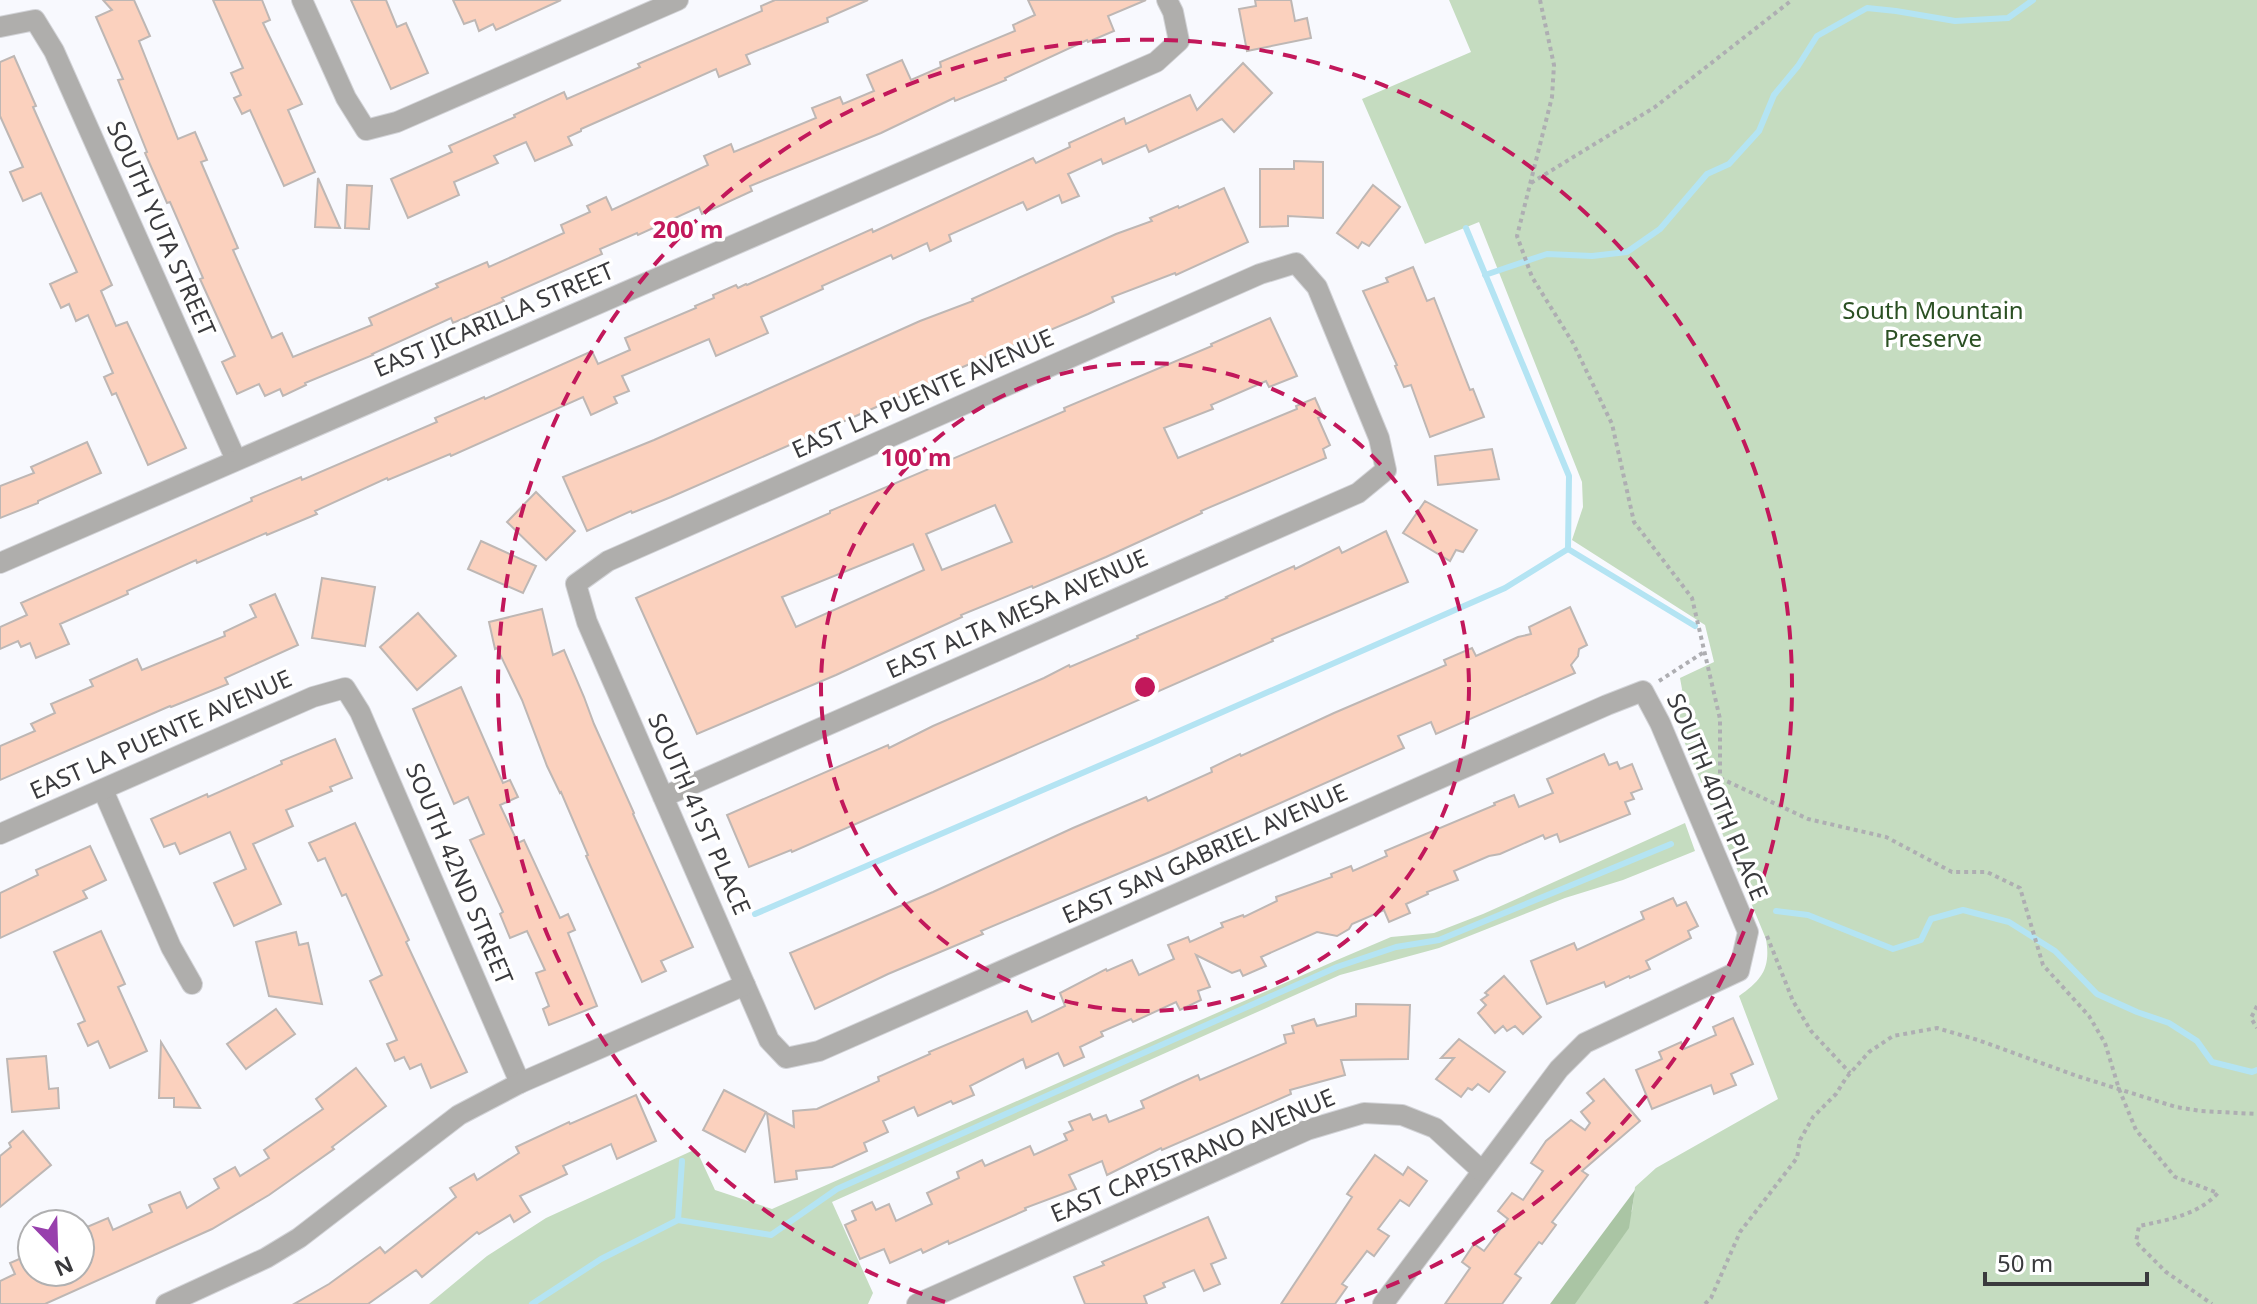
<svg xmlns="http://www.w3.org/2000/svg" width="2257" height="1304" font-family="'Noto Sans',sans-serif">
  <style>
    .green { fill: #c5dcc0 }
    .forest { fill: #aac5a4 }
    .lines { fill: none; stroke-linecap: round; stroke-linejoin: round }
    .stream { stroke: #b4e4f3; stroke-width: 6 }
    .building { fill: #fbd1be; stroke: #beb7b4; stroke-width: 2; fill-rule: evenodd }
    .street-casing { stroke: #d2d3d7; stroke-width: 22 }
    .path { stroke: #aeaeb2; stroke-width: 4; stroke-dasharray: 4 4; stroke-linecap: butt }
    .street { stroke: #afaeac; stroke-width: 20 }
    .ring { fill: none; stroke: #c2185b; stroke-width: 4; stroke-dasharray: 14 10 }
    .labels { text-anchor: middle; stroke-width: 7; stroke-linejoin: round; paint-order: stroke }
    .street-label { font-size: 24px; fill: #3a3a3d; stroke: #fff }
    .park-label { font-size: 24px; fill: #2b5023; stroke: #fff }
    .centre { fill: #c2185b; stroke: #fff; stroke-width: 4 }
    .ring-label { font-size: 24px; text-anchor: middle; font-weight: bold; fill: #c2185b; stroke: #fff; stroke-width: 7; stroke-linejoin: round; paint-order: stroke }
  </style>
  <rect width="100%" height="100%" fill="#f8f9fe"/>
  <!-- green -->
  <g class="green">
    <path d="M1449 0H2257V1304H1564L1632 1211 1635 1187 1656 1168 1778 1099 1739 996C1762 980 1771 968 1766 939L1679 729 1678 711 1682 689 1680 678 1714 662 1705 625 1572 540 1583 507 1582 482 1479 222 1425 244 1362 99 1471 52Z"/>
    <polygon points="1685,823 1695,851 1623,880 1565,898 1439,948 1340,975 832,1202 873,1293 868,1304 429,1304 487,1256 546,1218 696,1149 715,1190 772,1209 1337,960 1391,937 1434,933 1483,914"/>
  </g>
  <!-- forest -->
  <polygon class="forest" points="1635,1190 1629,1228 1575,1304 1550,1304"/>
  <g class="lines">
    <!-- stream -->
    <g class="stream">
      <polyline points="1485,275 1547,254 1592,256 1627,252 1660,229 1707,174 1729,164 1759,131 1774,95 1798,66 1817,36 1867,8 1896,11 1955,21 2008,18 2033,0"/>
      <polyline points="1568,549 1695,626"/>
      <polyline points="1776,911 1808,915 1893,949 1921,940 1931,919 1963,910 2009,922 2055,951 2097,994 2137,1012 2169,1023 2197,1041 2212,1062 2252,1072 2257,1070"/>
      <polyline points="755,914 1152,743 1505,588 1568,549 1569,476 1466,228"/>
      <polyline points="678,1220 682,1161"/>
      <polyline points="532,1304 601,1259 678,1220 771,1235 837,1189 1337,967 1396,947 1439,940 1671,844"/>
    </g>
  </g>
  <!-- building -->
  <g class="building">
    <polygon points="103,0 134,0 150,36 139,41 178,139 195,132 207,160 201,162 238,248 233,250 272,338 282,333 293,357 372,325 369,318 438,287 436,284 487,262 489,267 564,233 561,225 590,212 587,206 606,197 612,210 708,165 704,156 731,144 734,152 816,118 812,108 840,97 843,104 874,91 867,75 902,60 911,80 941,67 940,62 1015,31 1013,25 1035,15 1028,0 1146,0 1108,16 1114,31 1088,42 1087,40 1005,78 1006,80 955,101 954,98 881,133 750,186 752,191 702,214 699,207 638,235 637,233 600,249 602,254 502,298 504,301 453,323 451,318 372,354 373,355 305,383 306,385 283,396 280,389 265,396 259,384 237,394 222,362 235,356 200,279 203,278 170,202 167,203 145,153 147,152 118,80 123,79 96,17 112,10"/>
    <polygon points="213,0 262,0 270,20 263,23 302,104 288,110 315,172 284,186 250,110 242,114 234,98 241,95 231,73 243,68"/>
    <polygon points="351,0 386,0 397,27 406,23 428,73 391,89"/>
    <polygon points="453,0 561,0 496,30 493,24 479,31 475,20 464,24"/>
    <polygon points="775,0 868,0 827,18 828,22 746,55 750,64 719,77 716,69 581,129 581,131 568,137 572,145 535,161 526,142 494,156 498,163 454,182 459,195 408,218 391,179 452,152 449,146 515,117 514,115 564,92 567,99 640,67 638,64 762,11 761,6"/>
    <polygon points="1255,0 1291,0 1295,21 1307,18 1311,38 1247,51 1239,9 1256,6"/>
    <polygon points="14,56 36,106 33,107 112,285 101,291 116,326 127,322 186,448 148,465 116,393 112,395 104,377 113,373 88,315 76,321 69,304 61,308 50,284 77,272 41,193 23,201 10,172 23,167 0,116 0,62"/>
    <polygon points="1243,63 1272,93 1234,132 1222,119 1149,152 1146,145 1103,164 1101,159 1068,174 1079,196 1062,203 1059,195 1027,210 1023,202 949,235 951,241 930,251 927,243 893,259 891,255 822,286 823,289 761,317 768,333 716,356 709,339 622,376 629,391 614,397 617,403 591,415 583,397 451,456 450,454 388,480 387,478 315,511 317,514 267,535 266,533 197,563 196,560 127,591 128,594 60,624 69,644 36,658 30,643 21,647 18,641 0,649 0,627 27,615 21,603 252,501 251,498 301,477 302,480 437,422 435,418 484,397 485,399 592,351 598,364 630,350 625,338 696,308 695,306 714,298 713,295 736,285 738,288 746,284 747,285 872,229 873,232 1033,158 1036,163 1070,147 1069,143 1124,118 1126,124 1190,95 1197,110"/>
    <polygon points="1294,161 1323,162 1323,218 1288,216 1288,226 1260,227 1260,169 1294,169"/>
    <polygon points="318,178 340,228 315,227"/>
    <polygon points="347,185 372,186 369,229 345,228"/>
    <polygon points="1373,185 1400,207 1369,246 1362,242 1358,248 1337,233"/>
    <polygon points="1224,188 1248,242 1176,275 1175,273 1112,297 1114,302 1088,314 932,380 932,382 906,394 671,497 632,513 631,511 587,531 563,477 654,440 920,321 973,301 972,299 1116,234 1152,221 1150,218 1178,206 1179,208"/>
    <polygon points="1413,267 1427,301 1434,298 1470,390 1473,389 1484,417 1430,437 1411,385 1404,387 1395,366 1397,365 1363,291 1388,282 1386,278"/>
    <path d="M1270 318 1297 376 1269 387 1266 381 1211 405 1213 409 1164 428 1178 458 1297 409 1296 406 1315 398 1323 416 1318 418 1330 445 1323 449 1326 458 1201 511 1202 513 1106 557 1033 588 1032 586 961 615 962 617 836 675 697 734 636 598 830 513V511L1065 411 1064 408 1212 346 1211 344ZM995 505 1012 542 942 570 926 534ZM913 544 924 570 796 627 782 597Z"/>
    <polygon points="87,442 101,473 38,501 38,503 0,518 0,486 34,473 31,467"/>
    <polygon points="1492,449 1499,479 1438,485 1435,456"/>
    <polygon points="536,492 575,531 546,560 507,522"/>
    <polygon points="1425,501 1477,530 1463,552 1456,550 1450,561 1403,533"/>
    <polygon points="1386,531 1408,582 1272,639 1273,641 792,852 791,850 749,867 727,815 888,745 889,748 933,726 1044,678 1069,665 1070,667 1138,638 1137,636 1227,598 1226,597 1294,566 1295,569 1339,547 1342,553"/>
    <polygon points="481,541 536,566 523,593 468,569"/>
    <polygon points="322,578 375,587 365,646 312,638"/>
    <polygon points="275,594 298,645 225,678 228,684 171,707 170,706 0,780 0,746 35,731 31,724 55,713 51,704 93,686 90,680 137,659 142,670 225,636 224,632 256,617 250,605"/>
    <polygon points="1570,607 1587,645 1579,649 1578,656 1571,665 1575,673 1436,734 1431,722 1398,736 1404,748 1170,852 981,931 983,934 888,974 815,1009 790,953 933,892 1073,828 1146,797 1148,801 1212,772 1211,768 1240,754 1241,756 1334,713 1446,665 1444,660 1472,648 1476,656 1518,637 1531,634 1529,627"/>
    <polygon points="542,609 553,655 564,650 584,697 594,724 634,813 633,814 693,947 661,961 666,971 642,982 586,856 588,855 561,792 560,793 547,766 522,700 497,648 495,649 489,622"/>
    <polygon points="418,613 456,656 417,690 380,647"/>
    <polygon points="461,687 503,783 510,780 518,797 500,805 518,843 524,840 560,918 568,914 575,930 568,933 597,1006 549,1025 543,1009 549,1006 536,973 545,970 527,931 510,938 500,914 503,912 470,840 484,834 468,797 454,804 413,709"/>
    <polygon points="335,739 352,778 330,787 332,791 286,810 293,826 253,844 281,904 234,926 214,883 246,869 230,832 180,854 175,843 164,847 151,819 207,794 208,797 282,764 281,761"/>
    <polygon points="1604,754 1609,765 1617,762 1620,769 1632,764 1642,789 1631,793 1634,799 1625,802 1630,814 1560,842 1557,834 1545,839 1543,835 1500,854 1489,856 1454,871 1458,880 1427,892 1428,894 1406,904 1410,913 1389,922 1384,910 1352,924 1349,929 1337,936 1317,932 1261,957 1266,966 1243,976 1240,970 1232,973 1196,955 1210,987 1198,991 1201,1000 1180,1010 1176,1002 1133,1022 1131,1019 1101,1032 1103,1036 1080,1047 1084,1057 1064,1066 1058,1053 1026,1068 1023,1059 970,1086 974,1095 953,1104 951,1101 918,1116 914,1107 883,1121 888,1132 864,1143 867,1151 832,1167 796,1171 797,1179 775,1182 767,1113 794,1127 793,1111 817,1109 879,1081 878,1077 930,1054 929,1052 1027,1011 1032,1022 1065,1006 1060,993 1106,969 1107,971 1132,960 1139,975 1174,959 1168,945 1188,937 1190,942 1223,927 1221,923 1243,915 1244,917 1277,901 1276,897 1332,877 1331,874 1351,866 1353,871 1387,856 1385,851 1495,805 1494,803 1514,795 1519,807 1553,793 1547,779"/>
    <polygon points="355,823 409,940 406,942 467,1072 431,1088 421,1064 410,1069 404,1057 395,1061 387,1044 397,1040 370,981 382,975 346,894 342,896 325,858 318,861 309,843"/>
    <polygon points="90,846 106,880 83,891 87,898 0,938 0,893 38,875 36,870"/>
    <polygon points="1673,898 1677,906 1686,902 1698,926 1688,931 1691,938 1646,961 1650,969 1630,978 1629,976 1606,987 1604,982 1547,1004 1531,961 1574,943 1577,950 1644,919 1641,912"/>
    <polygon points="101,931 125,984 118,987 147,1051 110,1068 98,1041 88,1046 78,1024 85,1021 54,952"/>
    <polygon points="296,932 299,945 308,943 322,1004 269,996 256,942"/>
    <polygon points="1504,976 1541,1017 1523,1034 1515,1026 1507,1031 1503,1026 1495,1033 1478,1013 1486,1005 1481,1000 1488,995 1485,993"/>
    <polygon points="1356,1004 1410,1005 1408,1059 1341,1060 1345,1075 1290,1090 1291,1094 1162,1150 1161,1148 1107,1175 1102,1161 1069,1175 1076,1189 1025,1208 1026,1210 949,1244 948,1241 923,1253 921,1249 890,1263 884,1249 860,1259 845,1225 856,1220 852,1211 872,1202 876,1210 889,1204 896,1221 932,1204 927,1193 959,1178 957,1172 982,1160 985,1166 1030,1146 1034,1155 1067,1140 1064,1134 1073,1130 1069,1122 1090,1114 1093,1120 1106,1115 1109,1122 1144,1108 1141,1101 1176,1085 1198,1075 1200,1080 1286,1043 1284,1035 1294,1033 1292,1026 1314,1019 1317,1026 1356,1016"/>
    <polygon points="276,1009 295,1034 246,1069 227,1044"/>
    <polygon points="1733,1018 1753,1064 1731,1074 1736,1085 1714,1094 1711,1085 1652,1109 1636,1070 1662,1059 1659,1052 1681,1042 1684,1049 1716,1035 1713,1027"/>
    <polygon points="1459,1039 1505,1072 1489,1092 1478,1084 1472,1090 1468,1088 1461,1097 1436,1079 1454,1058 1441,1058"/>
    <polygon points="161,1042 175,1065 200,1108 174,1107 174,1098 159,1098"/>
    <polygon points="46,1056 49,1089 58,1088 59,1108 12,1112 7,1059"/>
    <polygon points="356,1068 386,1106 332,1147 334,1149 269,1195 212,1229 45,1304 0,1304 0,1281 15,1274 10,1263 26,1256 32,1267 32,1272 80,1272 80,1230 108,1218 113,1230 152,1212 149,1205 180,1192 187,1208 219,1188 214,1179 235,1167 240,1176 269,1158 264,1150 323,1109 316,1099"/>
    <polygon points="1604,1079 1640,1121 1582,1171 1588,1175 1552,1222 1556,1225 1542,1244 1539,1242 1515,1274 1521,1278 1502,1304 1445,1304 1470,1268 1462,1262 1474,1244 1484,1251 1508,1219 1498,1211 1512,1193 1523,1200 1543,1171 1531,1163 1546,1141 1571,1120 1585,1130 1590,1123 1581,1112 1594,1101 1587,1093"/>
    <polygon points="724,1090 766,1112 745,1152 703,1130"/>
    <polygon points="636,1095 656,1141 617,1159 611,1144 563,1166 567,1174 520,1196 530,1212 514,1222 510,1215 479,1234 477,1232 422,1277 416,1270 368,1304 294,1304 329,1284 380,1247 385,1253 456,1197 450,1188 474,1174 477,1180 519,1153 516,1147 569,1122 570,1124"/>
    <polygon points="23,1131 51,1165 0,1207 0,1156 11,1147 9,1143"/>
    <polygon points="1375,1155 1403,1175 1408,1167 1427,1181 1409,1206 1400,1200 1378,1229 1389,1236 1374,1256 1367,1251 1342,1284 1347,1287 1335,1304 1281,1304 1352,1197 1347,1194"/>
    <polygon points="1208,1217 1226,1258 1211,1264 1220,1284 1204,1291 1194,1270 1163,1283 1165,1287 1144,1296 1147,1304 1085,1304 1074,1277 1104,1265 1102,1262"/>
  </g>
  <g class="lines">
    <!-- street casing -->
    <g class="street-casing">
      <g id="street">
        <polyline points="302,0 346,98 366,130 397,122 678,0"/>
        <polyline points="0,27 35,20 54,51 236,460"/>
        <polyline points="0,563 1156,62 1179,41 1173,12 1167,0"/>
        <polyline points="103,790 171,947 192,984"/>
        <polyline points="663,797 1358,493 1386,470 1379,438 1317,287 1296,263 1260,274 608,561 576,584 587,622 769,1040 786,1058 819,1051 1607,705 1643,691 1660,723 1748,932 1739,971 1585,1043 1559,1069 1383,1304"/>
        <polyline points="0,834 313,697 345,688 360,712 520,1083"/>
        <polyline points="166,1304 266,1258 299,1238 459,1115 520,1083 745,985"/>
        <polyline points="917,1304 1307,1130 1364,1113 1402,1115 1435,1128 1482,1171"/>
      </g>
    </g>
    <!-- path -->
    <g class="path">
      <polyline points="1540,0 1554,65 1552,97 1517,236 1532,277 1573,343 1612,424 1634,522 1692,598 1720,719 1720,799 1726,823"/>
      <polyline points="1531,183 1655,107 1792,0"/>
      <polyline points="1659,681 1704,652"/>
      <path d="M1720 778 1808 819 1886 837 1952 872H1987L2020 888 2043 965 2089 1016 2105 1043 2119 1089 2136 1130 2175 1177 2218 1193C2198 1215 2167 1220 2139 1226L2136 1242 2166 1272 2212 1304"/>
      <polyline points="1767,936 1793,1001 1811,1031 1850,1073"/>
      <polyline points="2257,1006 2251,1018 2257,1028"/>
      <polyline points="1705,1304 1711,1298 1740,1232 1797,1158 1800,1140 1813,1117 1836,1094 1846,1078 1869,1052 1893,1036 1937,1028 1978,1040 2077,1076 2176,1107 2201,1111 2257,1114"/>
    </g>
    <!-- street -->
    <use href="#street" class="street"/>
  </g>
  <!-- distance rings -->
  <g class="ring">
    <circle cx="1145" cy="687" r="324"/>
    <path d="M945 1302A647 647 0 1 1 1345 1302"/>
  </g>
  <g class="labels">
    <!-- street labels -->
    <g class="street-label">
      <text transform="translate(161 229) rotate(66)" y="8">SOUTH YUTA STREET</text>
      <text transform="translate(494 320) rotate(-23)" y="8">EAST JICARILLA STREET</text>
      <text transform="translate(923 394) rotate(-24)" y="8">EAST LA PUENTE AVENUE</text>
      <text transform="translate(1017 614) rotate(-24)" y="8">EAST ALTA MESA AVENUE</text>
      <text transform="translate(161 735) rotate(-24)" y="8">EAST LA PUENTE AVENUE</text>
      <text transform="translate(1717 797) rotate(67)" y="8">SOUTH 40TH PLACE</text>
      <text transform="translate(699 814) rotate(66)" y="8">SOUTH 41ST PLACE</text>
      <text transform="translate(1205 854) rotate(-24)" y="8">EAST SAN GABRIEL AVENUE</text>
      <text transform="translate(459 874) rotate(67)" y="8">SOUTH 42ND STREET</text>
      <text transform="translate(1193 1156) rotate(-23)" y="8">EAST CAPISTRANO AVENUE</text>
    </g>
    <!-- park labels -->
    <g class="park-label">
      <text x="1933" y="319">South Mountain<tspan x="1933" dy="28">Preserve</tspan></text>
    </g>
  </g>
  <circle cx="1145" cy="687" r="12" class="centre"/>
  <g class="ring-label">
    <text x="688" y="238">200 m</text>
    <text x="916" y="466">100 m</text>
  </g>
  <!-- north arrow -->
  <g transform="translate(56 1248) rotate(157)"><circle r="38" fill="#ffffff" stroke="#b0b0b1" stroke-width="2"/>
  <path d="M0-6L14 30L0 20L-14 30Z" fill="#9840ad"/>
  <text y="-12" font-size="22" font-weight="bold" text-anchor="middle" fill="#3a3a3d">N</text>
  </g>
  <!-- scale -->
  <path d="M1985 1272v12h162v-12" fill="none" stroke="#3a3a3d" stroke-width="4"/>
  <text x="1997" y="1272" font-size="24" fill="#3a3a3d" stroke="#ffffff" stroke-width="6" paint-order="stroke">50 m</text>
</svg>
